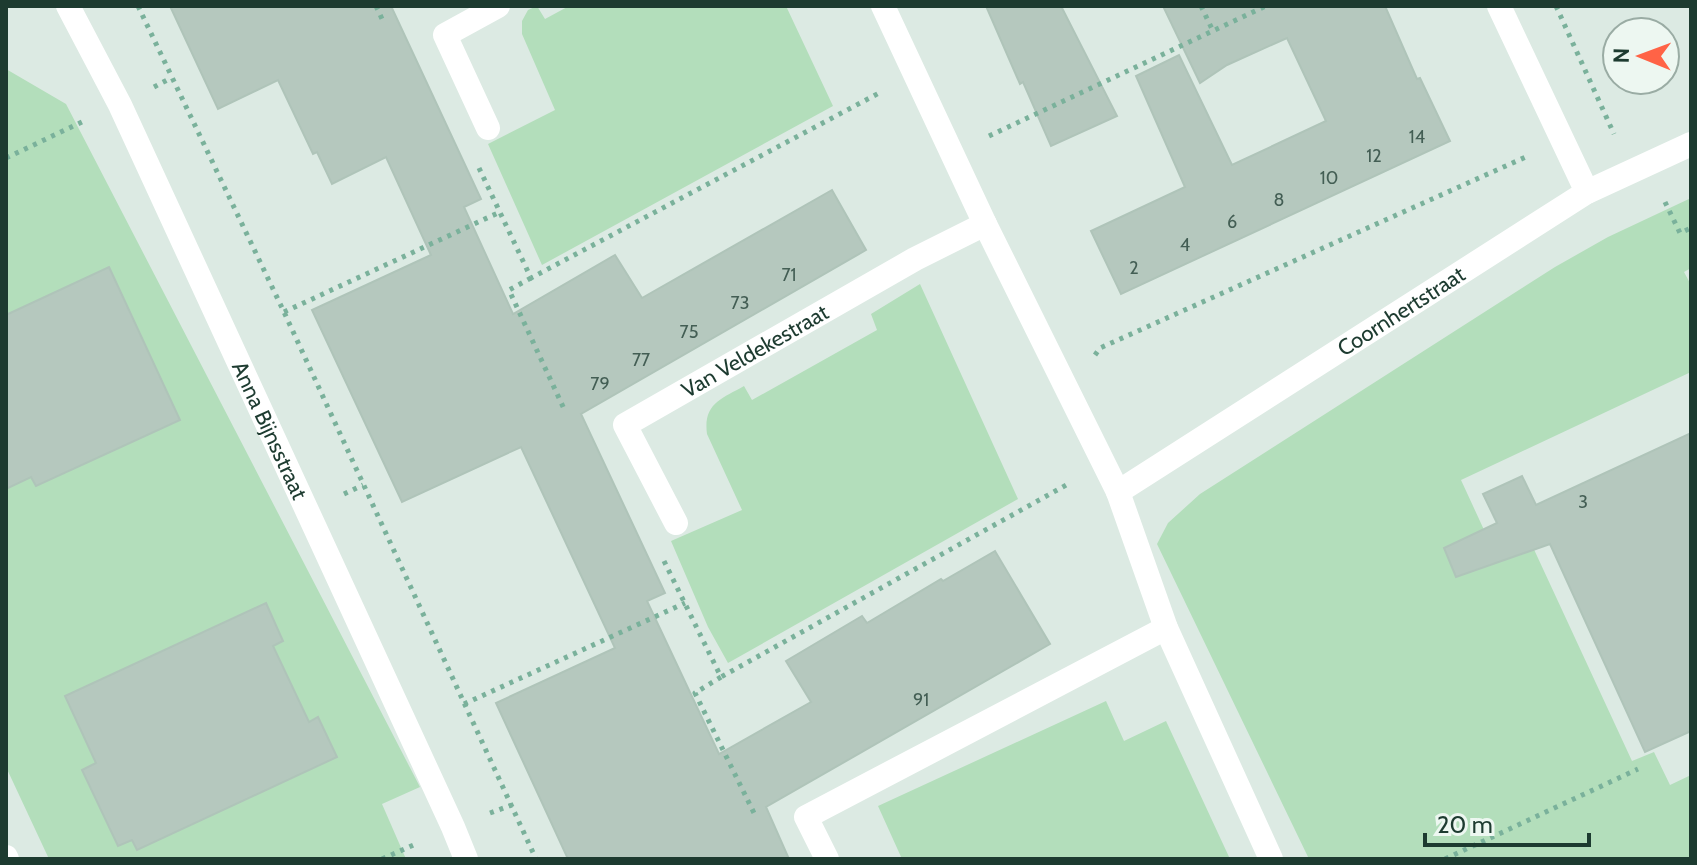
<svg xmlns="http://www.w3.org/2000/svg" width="1697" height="865" font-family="Cabin,sans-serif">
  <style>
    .green { fill: #b3debb }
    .building { fill: #b5c8be; stroke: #afc4b9; stroke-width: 2 }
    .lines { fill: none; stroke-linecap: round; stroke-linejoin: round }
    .path { stroke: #7ab19b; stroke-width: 5; stroke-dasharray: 4 6; stroke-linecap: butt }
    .street { stroke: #fff; stroke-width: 24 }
    .labels { text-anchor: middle; stroke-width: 7; stroke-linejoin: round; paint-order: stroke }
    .number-label { font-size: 18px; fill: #435e54 }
    .street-label { font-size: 22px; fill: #1d3b30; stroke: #edf7f1 }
  </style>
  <rect width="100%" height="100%" fill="#dceae3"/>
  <!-- green -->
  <g class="green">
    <polygon points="537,6 545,19 569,6 786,6 833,106 542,265 488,144 555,110 522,34 522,21 528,10"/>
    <polygon points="6,69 66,104 420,787 382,804 406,859 49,859 6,767"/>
    <polygon points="1691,198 1691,268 1684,272 1691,285 1691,372 1461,480 1497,558 1531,543 1632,761 1654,752 1670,785 1691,775 1691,859 1309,859 1157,544 1168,523 1200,494 1555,267 1608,237"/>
    <path d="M920 284 1018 499 728 663 708 627 671 541 742 510 707 434C703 404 721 399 744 386L752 400 877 330 871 314Z"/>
    <polygon points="1106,701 1124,741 1166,721 1230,859 902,859 878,806"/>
  </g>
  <!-- building -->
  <g class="building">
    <polygon points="170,6 391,6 481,199 464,207 513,314 615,255 642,298 832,190 866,250 581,414 665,593 647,601 719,754 811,702 786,661 862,616 867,623 941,579 943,581 995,551 1050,644 766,807 789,859 568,859 496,703 615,648 521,447 402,502 312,310 431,255 386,157 332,184 317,152 313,154 278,80 218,109"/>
    <polygon points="986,6 1061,6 1117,116 1051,146 1023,82 1020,84"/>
    <polygon points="1163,6 1385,6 1417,79 1420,78 1450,141 1121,294 1091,231 1185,187 1136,76 1179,55 1232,165 1326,121 1287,38 1227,65 1200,83"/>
    <polygon points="109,267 180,420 36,486 31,477 6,489 6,315"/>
    <polygon points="1691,433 1691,731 1645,752 1550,544 1456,577 1444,548 1497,523 1483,494 1522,476 1536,505"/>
    <polygon points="266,603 283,641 273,646 309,722 318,717 337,757 137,850 132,840 118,846 82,770 96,763 65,696"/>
  </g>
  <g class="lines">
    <!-- path -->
    <g class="path">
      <polyline points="138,6 284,312 536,859"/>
      <polyline points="376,6 383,21"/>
      <polyline points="1201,6 1213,31"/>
      <polyline points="1556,6 1614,134"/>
      <polyline points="154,87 171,78"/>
      <polyline points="989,136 1266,6"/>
      <polyline points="6,158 84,121"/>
      <polyline points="479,168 531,278 881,92"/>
      <polyline points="1665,202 1680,233 1691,228"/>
      <polyline points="531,278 509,290 565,411"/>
      <polyline points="284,312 500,212"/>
      <polyline points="1095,355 1100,348 1528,156"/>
      <polyline points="344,494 363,485"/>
      <polyline points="664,561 721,677 1068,484"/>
      <polyline points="721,677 695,693 754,813"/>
      <polyline points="464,704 685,603"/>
      <polyline points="490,813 512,805"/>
      <polyline points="382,859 418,843"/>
      <polyline points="1445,859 1638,769"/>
    </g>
    <!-- street -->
    <g class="street">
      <path id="s1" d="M68 6 120 105 453 827 466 859"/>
      <polyline points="883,6 985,224 1118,492 1166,628 1271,859"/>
      <polyline points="1499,6 1587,192"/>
      <polyline points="488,128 445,35 498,6"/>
      <path id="s2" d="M1118 492 1587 192 1691 144"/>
      <path id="s3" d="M676 523 625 425 915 259 985 224"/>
      <polyline points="6,857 7,859"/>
      <polyline points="827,859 806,817 1166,628"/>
    </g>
  </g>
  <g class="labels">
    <!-- number labels -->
    <g class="number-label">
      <text x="1417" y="143">14</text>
      <text x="1374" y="162">12</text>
      <text x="1329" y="184">10</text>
      <text x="1279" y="206">8</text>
      <text x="1232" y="228">6</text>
      <text x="1185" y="251">4</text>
      <text x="1134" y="274">2</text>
      <text x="789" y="281">71</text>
      <text x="740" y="309">73</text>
      <text x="689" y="338">75</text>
      <text x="641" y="366">77</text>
      <text x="600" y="390">79</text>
      <text x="1583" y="508">3</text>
      <text x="921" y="706">91</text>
    </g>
    <!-- street labels -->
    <g class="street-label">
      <text dy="8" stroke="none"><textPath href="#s2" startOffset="336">Coornhertstraat</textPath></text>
      <text dy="8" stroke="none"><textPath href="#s3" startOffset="260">Van Veldekestraat</textPath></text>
      <text dy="8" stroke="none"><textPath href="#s1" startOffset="470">Anna Bijnsstraat</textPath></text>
    </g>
  </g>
  <!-- border -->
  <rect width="1697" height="865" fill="none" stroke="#1d3b30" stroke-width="16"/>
  <!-- north arrow -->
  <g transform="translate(1641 56) rotate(271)"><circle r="38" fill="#edf7f1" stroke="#9aaca4" stroke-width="2"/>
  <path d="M0-6L14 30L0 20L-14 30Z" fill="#ff6346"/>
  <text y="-12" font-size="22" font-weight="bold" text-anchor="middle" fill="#1d3b30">N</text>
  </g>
  <!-- scale -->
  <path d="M1425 833v12h164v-12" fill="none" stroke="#1d3b30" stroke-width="4"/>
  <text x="1437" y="833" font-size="24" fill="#1d3b30" stroke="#edf7f1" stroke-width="6" paint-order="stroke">20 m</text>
</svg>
